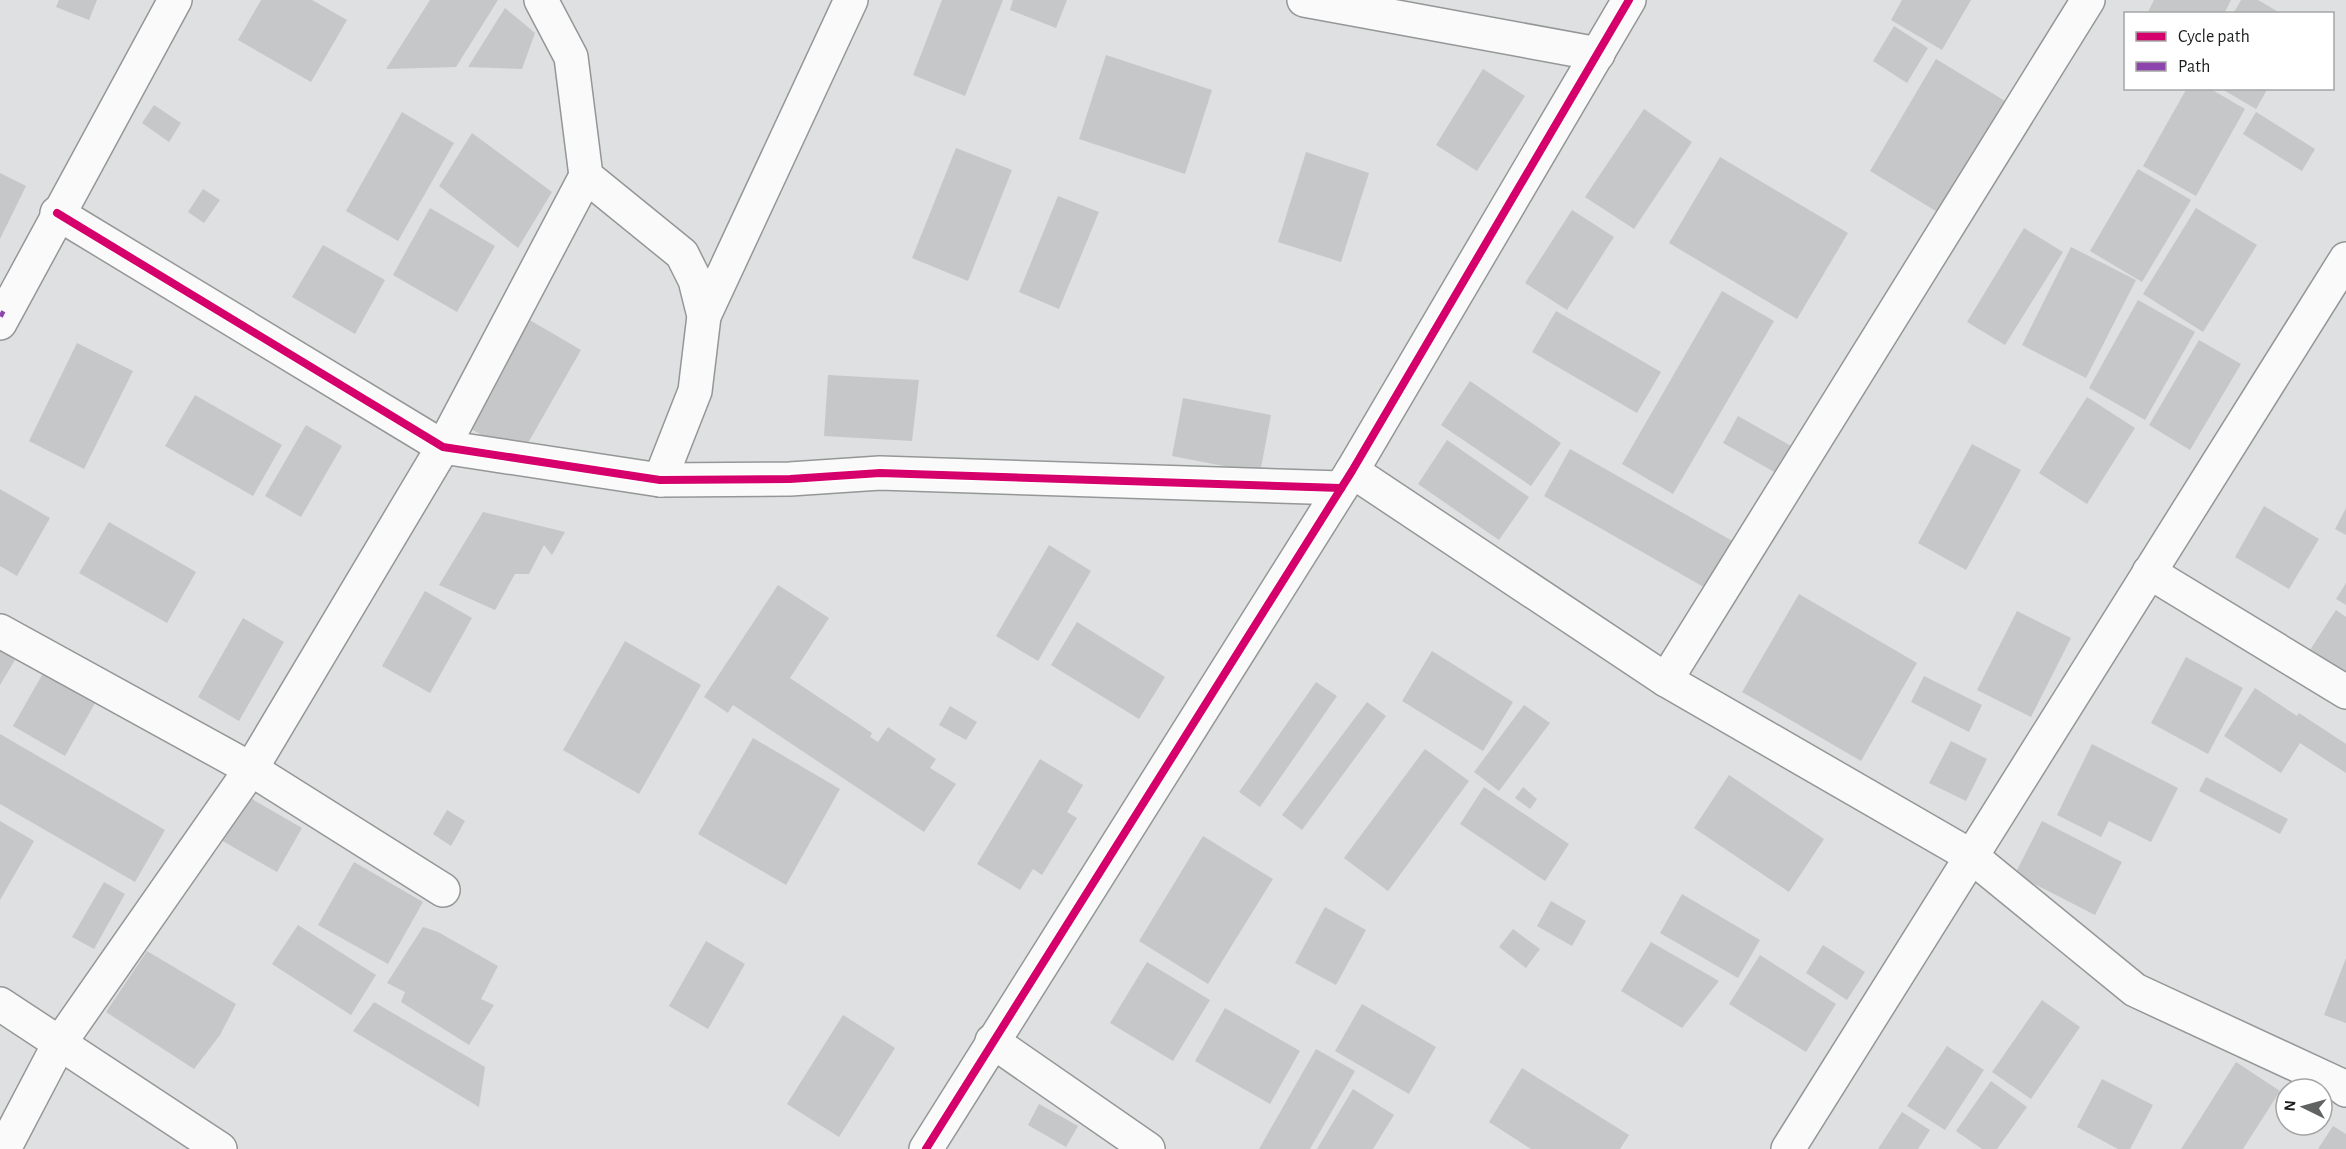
<svg xmlns="http://www.w3.org/2000/svg" width="2346" height="1149" font-family="'Alegreya Sans',sans-serif">
  <style>
    .building { fill: #c6c7c8 }
    .lines { fill: none; stroke-linecap: round; stroke-linejoin: round }
    .minor-casing { stroke: #959797; stroke-width: 36 }
    .minor { stroke: #fafafa; stroke-width: 33 }
    .quiet { stroke: #8e44ad; stroke-width: 6; stroke-dasharray: 12 6; stroke-linecap: butt }
    .cycleway-casing { stroke: #fff; stroke-width: 11 }
    .cycleway { stroke: #d6006c; stroke-width: 8 }
  </style>
  <rect width="100%" height="100%" fill="#dee0e1"/>
  <!-- building -->
  <g class="building">
    <polygon points="59,0 97,0 89,20 56,7"/>
    <polygon points="261,0 312,0 347,20 311,82 238,40"/>
    <polygon points="430,0 498,0 456,67 386,69"/>
    <polygon points="942,0 1003,0 965,96 913,75"/>
    <polygon points="1013,0 1067,0 1056,28 1010,10"/>
    <polygon points="1902,0 1971,0 1942,50 1891,20"/>
    <polygon points="2154,0 2231,0 2224,14 2147,14"/>
    <polygon points="2241,0 2258,0 2282,14 2233,14"/>
    <polygon points="505,8 535,33 522,69 468,67"/>
    <polygon points="1894,26 1928,48 1907,83 1873,61"/>
    <polygon points="1106,55 1212,90 1185,174 1079,139"/>
    <polygon points="1936,59 2010,104 1944,216 1870,171"/>
    <polygon points="1483,69 1525,96 1477,171 1436,145"/>
    <polygon points="2187,88 2209,88 2245,109 2196,196 2143,166"/>
    <polygon points="2220,88 2268,88 2256,109"/>
    <polygon points="154,105 181,123 169,142 142,123"/>
    <polygon points="1644,109 1692,142 1634,229 1585,197"/>
    <polygon points="402,112 454,143 398,241 346,211"/>
    <polygon points="2256,112 2315,149 2302,171 2243,134"/>
    <polygon points="472,133 552,192 518,248 439,186"/>
    <polygon points="956,148 1012,170 968,281 912,258"/>
    <polygon points="1306,152 1369,173 1341,262 1278,242"/>
    <polygon points="1720,157 1848,233 1797,319 1669,243"/>
    <polygon points="2138,169 2191,200 2142,282 2090,251"/>
    <polygon points="0,173 26,186 0,239"/>
    <polygon points="203,189 220,200 204,223 188,212"/>
    <polygon points="1058,196 1099,212 1059,309 1019,292"/>
    <polygon points="430,208 495,246 457,312 393,275"/>
    <polygon points="2196,208 2257,245 2203,332 2143,294"/>
    <polygon points="1572,210 1614,237 1567,310 1525,283"/>
    <polygon points="2024,228 2063,252 2005,345 1967,322"/>
    <polygon points="323,245 385,280 355,334 292,297"/>
    <polygon points="2071,247 2136,280 2086,378 2022,345"/>
    <polygon points="1722,291 1774,321 1673,494 1622,464"/>
    <polygon points="2138,300 2195,332 2145,420 2089,388"/>
    <polygon points="1556,311 1661,372 1637,413 1532,352"/>
    <polygon points="528,319 581,350 520,457 466,426"/>
    <polygon points="2199,340 2241,364 2190,450 2149,425"/>
    <polygon points="77,343 133,371 84,469 29,441"/>
    <polygon points="828,375 919,380 912,441 824,436"/>
    <polygon points="1470,381 1561,443 1531,486 1441,425"/>
    <polygon points="195,395 282,445 253,496 165,446"/>
    <polygon points="2087,397 2135,428 2087,504 2039,473"/>
    <polygon points="1183,398 1271,415 1260,473 1172,456"/>
    <polygon points="1738,416 1800,451 1785,478 1723,443"/>
    <polygon points="306,425 342,446 301,517 265,496"/>
    <polygon points="1447,440 1529,497 1499,540 1418,484"/>
    <polygon points="1972,444 2021,470 1966,570 1918,543"/>
    <polygon points="1570,449 1743,547 1716,594 1544,496"/>
    <polygon points="0,489 50,518 17,576 0,566"/>
    <polygon points="2264,506 2319,539 2289,589 2235,557"/>
    <polygon points="2346,508 2346,535 2335,529"/>
    <polygon points="483,512 565,532 552,555 544,545 529,574 515,574 495,610 439,585"/>
    <polygon points="109,522 196,572 167,623 79,573"/>
    <polygon points="1049,545 1091,571 1038,661 996,636"/>
    <polygon points="2346,583 2346,605 2336,599"/>
    <polygon points="778,585 829,618 790,678 872,733 870,737 878,742 888,727 936,759 930,768 956,784 924,832 733,705 728,713 704,697"/>
    <polygon points="425,591 472,618 430,693 382,666"/>
    <polygon points="1799,594 1917,663 1861,761 1742,692"/>
    <polygon points="2336,610 2346,617 2346,678 2308,653"/>
    <polygon points="2017,611 2071,638 2031,717 1977,690"/>
    <polygon points="243,618 284,642 239,721 198,697"/>
    <polygon points="1077,622 1165,677 1139,719 1051,665"/>
    <polygon points="625,641 701,685 639,794 563,750"/>
    <polygon points="0,650 15,660 0,685"/>
    <polygon points="1432,651 1513,702 1483,751 1402,701"/>
    <polygon points="2186,657 2243,688 2208,754 2151,723"/>
    <polygon points="46,668 98,698 65,756 13,726"/>
    <polygon points="1924,676 1982,705 1969,732 1911,702"/>
    <polygon points="1316,682 1337,696 1260,807 1239,792"/>
    <polygon points="2255,688 2297,716 2299,713 2346,744 2346,773 2300,743 2281,773 2224,736"/>
    <polygon points="1367,702 1386,716 1302,830 1282,815"/>
    <polygon points="1524,705 1550,723 1499,791 1474,772"/>
    <polygon points="950,706 977,722 966,740 939,725"/>
    <polygon points="0,734 165,830 135,882 0,804"/>
    <polygon points="753,738 840,789 786,885 698,834"/>
    <polygon points="1951,741 1987,759 1966,801 1929,783"/>
    <polygon points="2092,744 2178,788 2151,842 2109,821 2101,837 2057,815"/>
    <polygon points="1425,749 1469,781 1388,891 1344,858"/>
    <polygon points="1040,759 1083,785 1067,812 1077,818 1042,875 1033,869 1020,890 977,864"/>
    <polygon points="1729,775 1824,839 1789,892 1694,828"/>
    <polygon points="2206,777 2288,819 2280,834 2199,791"/>
    <polygon points="1484,787 1569,844 1545,881 1460,824"/>
    <polygon points="1523,787 1537,799 1530,809 1515,798"/>
    <polygon points="245,795 302,828 277,872 219,839"/>
    <polygon points="447,810 465,821 451,846 433,834"/>
    <polygon points="0,821 34,841 0,900"/>
    <polygon points="2042,821 2122,862 2095,915 2015,874"/>
    <polygon points="1203,836 1273,879 1208,984 1139,941"/>
    <polygon points="354,862 423,902 388,964 318,925"/>
    <polygon points="104,882 125,894 94,949 72,937"/>
    <polygon points="1682,894 1760,940 1738,978 1660,933"/>
    <polygon points="1551,901 1586,921 1572,946 1537,926"/>
    <polygon points="1325,907 1366,930 1336,985 1295,963"/>
    <polygon points="298,925 376,975 351,1015 272,964"/>
    <polygon points="423,927 438,932 498,966 481,999 494,1005 469,1045 401,1002 405,992 387,983"/>
    <polygon points="1513,929 1540,949 1526,968 1499,947"/>
    <polygon points="706,941 745,964 708,1029 669,1006"/>
    <polygon points="1651,942 1719,981 1682,1028 1621,991"/>
    <polygon points="1823,945 1865,972 1847,1000 1806,973"/>
    <polygon points="147,951 236,1004 220,1035 194,1069 106,1012"/>
    <polygon points="1760,955 1836,1004 1806,1052 1729,1004"/>
    <polygon points="2346,958 2346,1023 2324,1015"/>
    <polygon points="1147,962 1210,1000 1173,1061 1110,1023"/>
    <polygon points="2042,1000 2080,1027 2031,1099 1992,1072"/>
    <polygon points="374,1002 485,1067 479,1107 353,1031"/>
    <polygon points="1362,1004 1436,1047 1409,1094 1335,1051"/>
    <polygon points="1225,1008 1300,1051 1270,1104 1195,1061"/>
    <polygon points="843,1015 895,1048 839,1137 787,1104"/>
    <polygon points="1947,1046 1984,1070 1945,1130 1907,1106"/>
    <polygon points="1316,1049 1355,1071 1310,1149 1259,1149"/>
    <polygon points="2236,1062 2280,1091 2243,1149 2181,1149"/>
    <polygon points="1522,1068 1629,1135 1620,1149 1531,1149 1489,1122"/>
    <polygon points="2102,1079 2153,1105 2130,1149 2118,1149 2077,1127"/>
    <polygon points="1991,1081 2027,1107 1997,1149 1982,1149 1956,1131"/>
    <polygon points="1353,1089 1394,1115 1373,1149 1317,1149"/>
    <polygon points="1039,1104 1078,1126 1066,1147 1028,1125"/>
    <polygon points="1902,1112 1930,1130 1918,1149 1878,1149"/>
    <polygon points="2333,1126 2346,1134 2346,1149 2318,1149"/>
  </g>
  <g class="lines">
    <!-- minor casing -->
    <g class="minor-casing">
      <g id="minor">
        <polyline points="541,0 571,57 586,176 682,254 695,280 704,316 695,391 660,480"/>
        <polyline points="1304,0 1598,54"/>
        <polyline points="57,213 443,447 660,480 790,479 880,473 1341,488"/>
        <polyline points="704,316 851,0"/>
        <polyline points="0,323 175,0"/>
        <polyline points="1352,471 1666,680 1971,856 2135,990 2338,1084 2346,1090"/>
        <polyline points="2149,572 2346,692"/>
        <polyline points="0,631 251,769 443,890"/>
        <polyline points="1666,680 2088,0"/>
        <polyline points="0,1004 220,1149"/>
        <polyline points="992,1041 1148,1149"/>
        <polyline points="4,1149 59,1044 251,769 443,447 586,176"/>
        <polyline points="926,1149 1352,471 1629,0"/>
        <polyline points="1788,1149 2346,259"/>
      </g>
    </g>
    <!-- minor -->
    <use href="#minor" class="minor"/>
    <!-- quiet -->
    <polyline class="quiet" points="0,313 4,315"/>
    <!-- cycleway casing -->
    <g class="cycleway-casing">
      <g id="cycleway">
        <polyline points="57,213 443,447 660,480 790,479 880,473 1341,488"/>
        <polyline points="926,1149 1352,471 1629,0"/>
      </g>
    </g>
    <!-- cycleway -->
    <use href="#cycleway" class="cycleway"/>
  </g>
  <!-- legend -->
  <rect x="2124" y="12" width="210" height="78" fill="#ffffff" stroke="#a5a5a5" stroke-width="1.5"/>
  <rect x="2136" y="32" width="30" height="9" fill="#d6006c" stroke="#a5a5a5" stroke-width="1.5"/>
  <text x="2178" y="42" font-size="18" fill="#1d1f1f">Cycle path</text>
  <rect x="2136" y="62" width="30" height="9" fill="#8e44ad" stroke="#a5a5a5" stroke-width="1.5"/>
  <text x="2178" y="72" font-size="18" fill="#1d1f1f">Path</text>
  <!-- north arrow -->
  <g transform="translate(2304 1107) rotate(275)"><circle r="28" fill="#ffffff" stroke="#a5a5a5" stroke-width="1.5"/>
  <path d="M0-4.5L10 22L0 15L-10 22Z" fill="#616363"/>
  <text y="-9" font-size="16" font-weight="bold" text-anchor="middle" fill="#1d1f1f">N</text>
  </g>
</svg>
